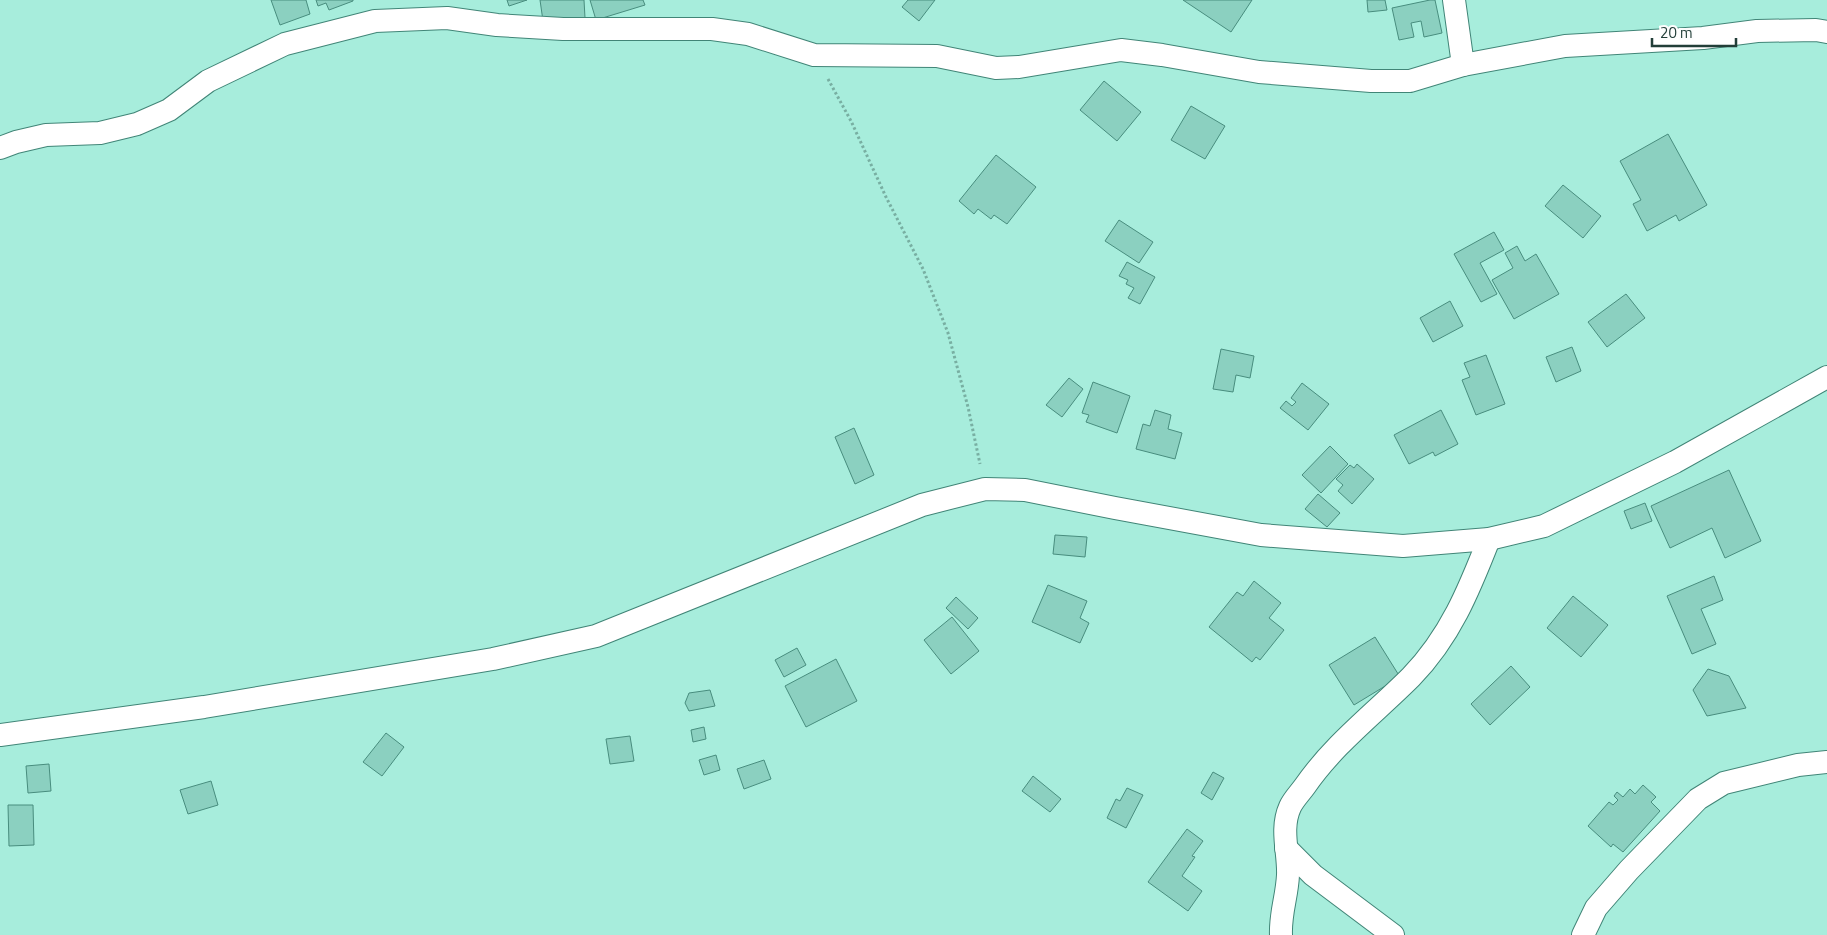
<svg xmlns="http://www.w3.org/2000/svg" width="1827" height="935" font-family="'Titillium Web',sans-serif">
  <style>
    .building { fill: #8bd0c0; stroke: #488d7e }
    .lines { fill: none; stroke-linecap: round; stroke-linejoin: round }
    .street-casing { stroke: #418577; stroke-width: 24 }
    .path { stroke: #78afa2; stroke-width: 3; stroke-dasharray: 2.5 2.5; stroke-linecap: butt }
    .street { stroke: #fff; stroke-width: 22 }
  </style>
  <rect width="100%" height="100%" fill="#a7eddc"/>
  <!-- building -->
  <g class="building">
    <polygon points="271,0 306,0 310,14 280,25"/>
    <polygon points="316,0 353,0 353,1 329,10 326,3 318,6"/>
    <polygon points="507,0 527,0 509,6"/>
    <polygon points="540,0 584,0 585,18 543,21"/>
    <polygon points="590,0 643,0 645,5 596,20"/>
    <polygon points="908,0 935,0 919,21 902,7"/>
    <polygon points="1183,0 1252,0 1231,32"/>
    <polygon points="1367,0 1385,0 1387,10 1368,12"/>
    <polygon points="1430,0 1435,0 1442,33 1424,37 1421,21 1411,23 1414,37 1399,40 1392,8"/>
    <polygon points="1104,81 1141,112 1117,141 1080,110"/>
    <polygon points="1191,106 1225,126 1205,159 1171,140"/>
    <polygon points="1668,134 1707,205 1679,221 1676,215 1647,231 1633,204 1641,200 1620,161"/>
    <polygon points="996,155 1036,187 1007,224 994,215 991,219 978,209 974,214 959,201"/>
    <polygon points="1563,185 1601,216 1583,238 1545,206"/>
    <polygon points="1119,220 1153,242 1139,263 1105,241"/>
    <polygon points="1494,232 1504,250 1480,263 1497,294 1481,302 1454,254"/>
    <polygon points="1517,246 1525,261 1536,254 1559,294 1514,319 1492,280 1513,268 1505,253"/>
    <polygon points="1127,262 1155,277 1140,304 1128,298 1134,288 1126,284 1128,280 1119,276"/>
    <polygon points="1626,294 1645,318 1607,347 1588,322"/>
    <polygon points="1450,301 1463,326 1433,342 1420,318"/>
    <polygon points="1572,347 1581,371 1556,382 1546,357"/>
    <polygon points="1221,349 1254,356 1250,378 1236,375 1233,392 1213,389"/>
    <polygon points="1486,355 1505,404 1476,415 1462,380 1470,377 1464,363"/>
    <polygon points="1069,378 1083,389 1062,417 1046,405"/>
    <polygon points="1093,382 1130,396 1117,433 1086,422 1089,415 1082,413"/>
    <polygon points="1302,383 1329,404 1308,430 1280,408 1286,401 1292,406 1296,402 1291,398"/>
    <polygon points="1155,410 1171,415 1168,429 1182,433 1175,459 1136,449 1143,424 1150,426"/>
    <polygon points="1441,410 1458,444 1435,456 1433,452 1409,464 1394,435"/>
    <polygon points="854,428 874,475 855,484 835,437"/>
    <polygon points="1330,446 1348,464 1321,493 1302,475"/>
    <polygon points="1357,464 1374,479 1352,504 1338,491 1343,485 1336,479 1350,465 1354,468"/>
    <polygon points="1729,470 1761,541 1725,558 1712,528 1670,548 1651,506"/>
    <polygon points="1318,494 1340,513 1327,527 1305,509"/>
    <polygon points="1645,503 1652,521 1631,529 1624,511"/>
    <polygon points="1055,535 1087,537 1085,557 1053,554"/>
    <polygon points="1714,576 1723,600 1701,609 1716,644 1692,654 1667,596"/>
    <polygon points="1254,581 1281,603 1269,618 1284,630 1260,660 1256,657 1252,662 1209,627 1237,592 1243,596"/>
    <polygon points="1048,585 1087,601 1080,618 1089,623 1080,643 1032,622"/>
    <polygon points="1573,596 1608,625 1581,657 1547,628"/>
    <polygon points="956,597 978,618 968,629 946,608"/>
    <polygon points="952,617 979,651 951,674 924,640"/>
    <polygon points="1375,637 1400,677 1354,705 1329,665"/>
    <polygon points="797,648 806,665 784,677 775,660"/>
    <polygon points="836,659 857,701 806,727 785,686"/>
    <polygon points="1511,666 1530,687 1490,725 1471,704"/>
    <polygon points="1708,669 1729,676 1746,708 1707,716 1693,690"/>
    <polygon points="710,690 715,706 689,711 685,703 689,693"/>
    <polygon points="704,727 706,739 693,742 691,730"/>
    <polygon points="386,733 404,747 382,776 363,762"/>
    <polygon points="630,736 634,761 610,764 606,739"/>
    <polygon points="716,755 720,770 704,775 699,760"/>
    <polygon points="764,760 771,779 744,789 737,769"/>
    <polygon points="49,764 51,791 28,793 26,766"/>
    <polygon points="1213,772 1224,778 1212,800 1201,793"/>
    <polygon points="1033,776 1061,799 1050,812 1022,791"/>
    <polygon points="211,781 218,805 188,814 180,790"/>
    <polygon points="1643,785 1656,797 1651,802 1660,811 1623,852 1613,844 1611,847 1588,826 1609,802 1613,805 1618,800 1614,796 1617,792 1623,797 1630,789 1635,794"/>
    <polygon points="1127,788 1143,795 1126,828 1107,818 1116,799 1120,801"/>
    <polygon points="8,805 33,805 34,845 9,846"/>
    <polygon points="1187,829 1203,841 1192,856 1195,857 1182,876 1202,891 1188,911 1148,882"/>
  </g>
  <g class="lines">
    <!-- street casing -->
    <g class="street-casing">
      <g id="street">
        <polyline points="1454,0 1463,65"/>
        <polyline points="0,148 16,142 46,135 100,133 137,124 169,110 208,81 285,44 375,21 447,18 497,25 563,29 712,29 748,34 814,55 937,56 996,68 1019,67 1121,50 1162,55 1259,72 1371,81 1410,81 1463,65 1565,46 1703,38 1757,31 1816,30 1827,32"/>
        <polyline points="0,735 204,707 493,659 596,636 922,505 985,489 1025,490 1115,508 1261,535 1403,546 1489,539 1544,526 1675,462 1827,377"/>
        <polyline points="1286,848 1313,875 1393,935"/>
        <path d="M1281 935C1280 913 1287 897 1288 875 1289 853 1280 829 1290 807 1293 800 1300 793 1305 786 1334 744 1375 713 1411 677 1450 637 1469 590 1489 539"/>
        <polyline points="1583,935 1596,908 1629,870 1698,799 1724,783 1798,765 1827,762"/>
      </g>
    </g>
    <!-- path -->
    <polyline class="path" points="828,79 851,121 886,197 923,269 948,333 968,407 980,464"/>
    <!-- street -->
    <use href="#street" class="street"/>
  </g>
  <!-- scale -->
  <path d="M1652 38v8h84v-8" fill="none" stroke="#223e38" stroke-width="2.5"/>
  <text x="1660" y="38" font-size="15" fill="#223e38" stroke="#fdfdfd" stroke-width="4" paint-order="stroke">20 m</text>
</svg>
